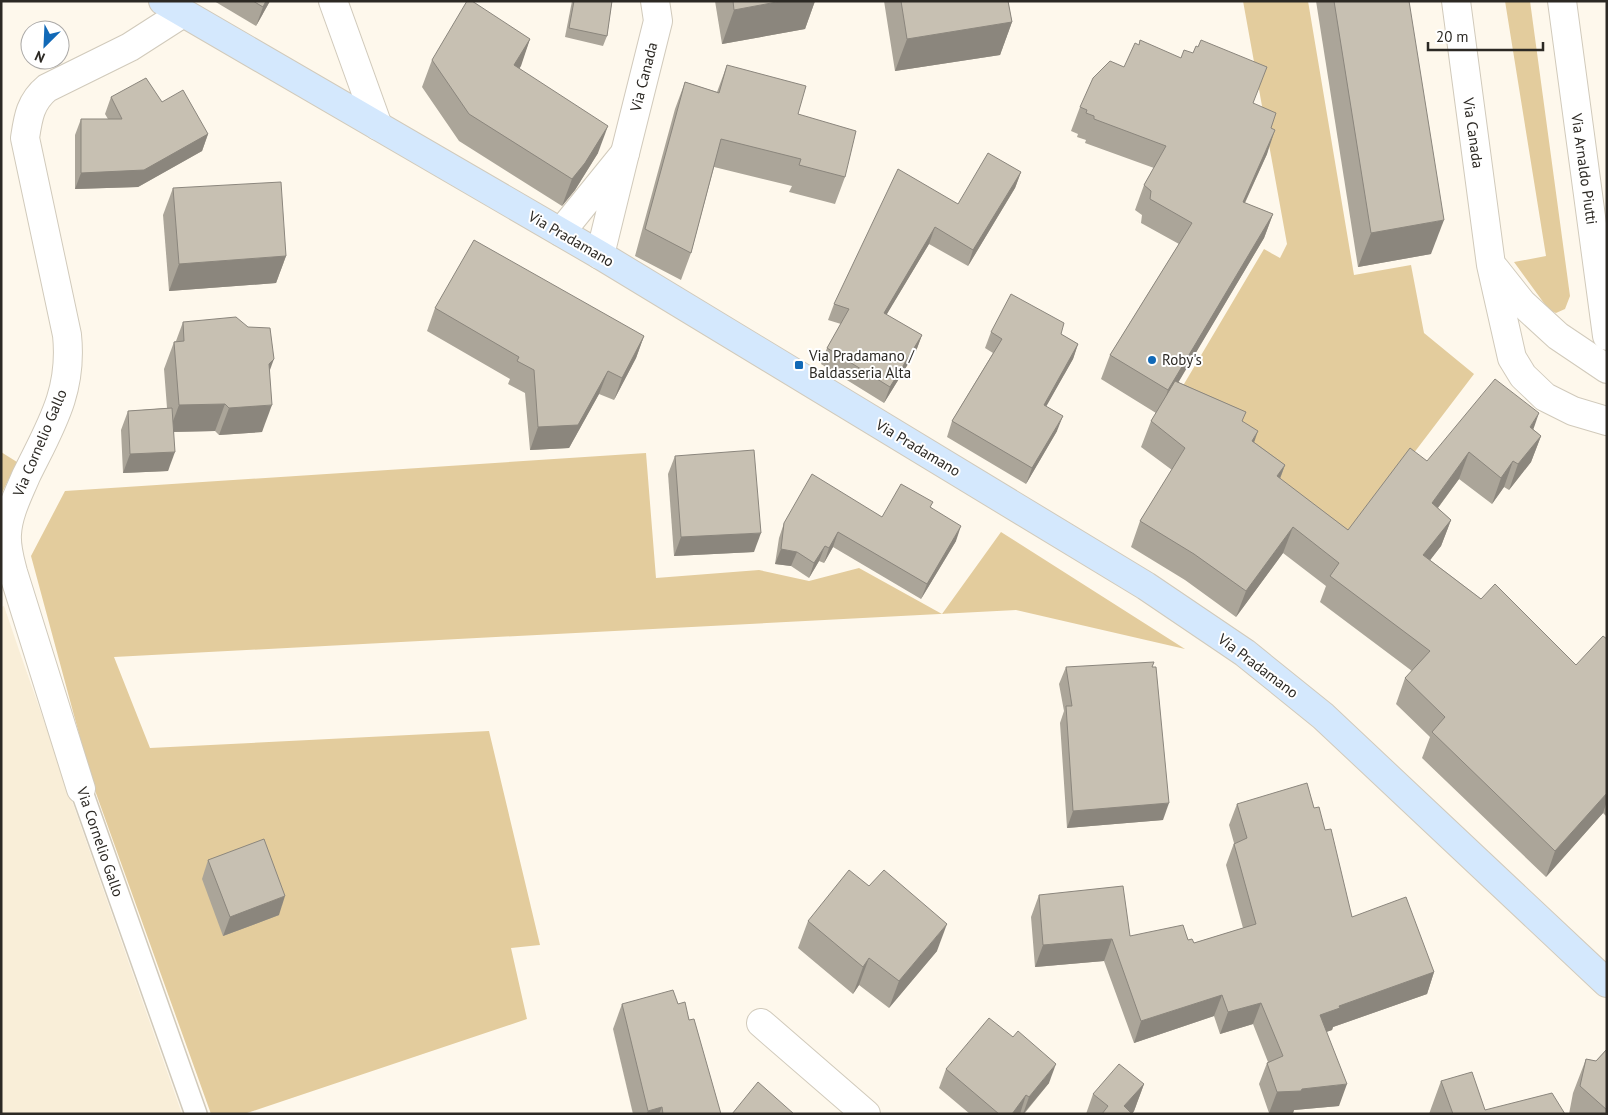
<svg xmlns="http://www.w3.org/2000/svg" width="1608" height="1115" font-family="'PT Sans',sans-serif">
  <style>
    .built { fill: #f9eed8 }
    .green { fill: #e3cc9d }
    .lines { fill: none; stroke-linecap: round; stroke-linejoin: round }
    .lane-casing { stroke: #d1cabb; stroke-width: 24 }
    .street-casing { stroke: #d1cabb; stroke-width: 30 }
    .secondary-casing { stroke: #d1cabb; stroke-width: 30 }
    .lane { stroke: #fff; stroke-width: 21 }
    .street { stroke: #fff; stroke-width: 28 }
    .secondary { stroke: #d4e8fd; stroke-width: 28 }
    .wall { fill: #aba599 }
    .shaded-wall { fill: #8b867d }
    .building { fill: #c7c0b2; stroke: #8b867d }
    .poi-dot { fill: #1169b7; stroke: #fff; stroke-width: 2 }
    .labels { text-anchor: middle; stroke-width: 4; stroke-linejoin: round; paint-order: stroke }
    .street-label { font-size: 15px; fill: #2c2924; stroke: #fff }
    .poi-label { font-size: 15px; fill: #2c2924; stroke: #fff; text-anchor: start }
  </style>
  <rect width="100%" height="100%" fill="#fef8ec"/>
  <!-- built -->
  <polygon class="built" points="4,606 19,650 182,1114 1,1114 1,607"/>
  <!-- green -->
  <g class="green">
    <polygon points="1243,1 1308,1 1354,275 1411,265 1424,333 1474,374 1340,550 1171,406 1264,249 1280,258 1287,244"/>
    <polygon points="1505,1 1530,1 1570,296 1565,309 1556,313 1549,310 1514,262 1546,256"/>
    <polygon points="1,452 17,462 1,495"/>
    <polygon points="646,453 656,578 759,570 809,581 859,568 942,614 1001,532 1185,649 1016,610 114,657 150,748 489,731 540,945 511,948 527,1019 244,1114 211,1114 92,782 31,556 65,491"/>
  </g>
  <g class="lines">
    <!-- lane casing -->
    <g class="lane-casing">
      <polyline id="lane" points="81,789 196,1114"/>
    </g>
    <!-- street casing -->
    <g class="street-casing">
      <g id="street">
        <polyline points="333,1 378,126"/>
        <polyline points="1456,1 1491,265 1512,358 1523,376 1545,397 1573,411 1607,421"/>
        <polyline points="1562,1 1607,336"/>
        <polyline points="625,153 658,21 655,1"/>
        <polyline points="561,232 625,153 600,255"/>
        <polyline points="1495,269 1522,303 1558,336 1607,369"/>
        <path d="M81 789 13 572C10 560 6 547 7 534 8 514 18 495 26 476 50 427 73 392 67 335L25 138C28 118 30 102 47 88L130 47 183 13"/>
        <polyline points="761,1023 866,1114"/>
      </g>
    </g>
    <!-- secondary casing -->
    <g class="secondary-casing">
      <polyline id="secondary" points="163,1 600,255 1146,586 1245,653 1323,716 1607,983"/>
    </g>
    <!-- lane -->
    <use href="#lane" class="lane"/>
    <!-- street -->
    <use href="#street" class="street"/>
    <!-- secondary -->
    <use href="#secondary" class="secondary"/>
  </g>
  <!-- wall -->
  <g class="wall">
    <polygon points="214,1 270,1 256,26"/>
    <polygon points="572,1 612,1 607,36 603,46 565,37"/>
    <polygon points="715,1 815,1 805,29 722,44"/>
    <polygon points="884,1 1008,1 1012,22 1000,55 895,71"/>
    <polygon points="1316,1 1409,1 1431,254 1358,267"/>
    <polygon points="530,39 519,68 598,153 575,190 562,206 459,141 422,87 432,60"/>
    <polygon points="727,65 798,114 845,177 835,204 789,192 792,186 714,167 691,253 681,280 635,256 675,109 685,82 717,92"/>
    <polygon points="1124,67 1253,103 1271,128 1267,154 1245,203 1273,214 1264,238 1178,382 1246,412 1242,421 1254,442 1285,465 1280,479 1348,530 1427,461 1533,429 1541,436 1531,462 1509,490 1504,487 1492,504 1459,479 1438,508 1451,520 1441,546 1430,560 1481,599 1576,665 1607,639 1607,817 1603,813 1546,877 1422,758 1430,737 1396,704 1405,678 1412,671 1320,602 1326,586 1283,553 1236,617 1185,580 1131,547 1140,521 1172,470 1141,447 1151,421 1156,413 1101,379 1110,355 1179,244 1141,223 1142,215 1135,210 1144,185 1154,168 1085,143 1086,140 1077,137 1078,134 1071,131 1080,107"/>
    <polygon points="111,97 162,102 208,134 202,151 138,187 75,189 75,135 81,119 108,119 105,114"/>
    <polygon points="1021,172 1015,188 968,266 929,244 886,315 922,335 916,351 884,403 821,364 827,348 841,324 828,320 834,304 958,204"/>
    <polygon points="173,188 286,256 276,283 169,291 163,215"/>
    <polygon points="435,308 644,336 636,358 614,400 599,394 569,448 530,450 525,393 508,384 510,379 427,331"/>
    <polygon points="183,322 270,370 262,432 219,435 215,431 174,432 168,471 123,473 121,430 128,411 167,408 164,369 174,342 176,341"/>
    <polygon points="991,332 1061,334 1078,344 1073,359 1046,406 1057,431 1026,484 947,437 952,421 993,353 985,348"/>
    <polygon points="675,456 754,552 674,556 668,474"/>
    <polygon points="931,507 956,541 921,599 833,547 824,563 819,561 809,578 791,566 775,564 779,538 784,523 882,517"/>
    <polygon points="1066,667 1152,667 1163,820 1067,828 1060,723 1064,711 1059,684"/>
    <polygon points="1237,804 1314,808 1325,830 1352,917 1434,972 1427,994 1333,1027 1332,1030 1326,1032 1339,1106 1294,1110 1293,1113 1269,1113 1259,1084 1267,1063 1268,1062 1253,1024 1220,1034 1214,1016 1134,1043 1104,961 1035,967 1031,917 1039,895 1130,936 1188,940 1194,943 1243,928 1226,865 1234,843 1229,825"/>
    <polygon points="208,860 279,915 223,936 202,879"/>
    <polygon points="808,921 937,951 889,1008 859,985 853,994 798,948"/>
    <polygon points="622,1004 678,1004 689,1020 721,1114 633,1114 613,1029"/>
    <polygon points="1607,1049 1607,1114 1569,1114 1573,1093 1586,1059 1596,1061"/>
    <polygon points="946,1069 1049,1083 1024,1114 970,1114 939,1088"/>
    <polygon points="1441,1081 1485,1110 1565,1114 1429,1114"/>
    <polygon points="1144,1084 1134,1111 1132,1114 1086,1114 1093,1094"/>
  </g>
  <!-- shaded-wall -->
  <g class="shaded-wall">
    <polygon points="266,1 270,1 256,26 263,7"/>
    <polygon points="782,1 815,1 805,29 722,44 734,10"/>
    <polygon points="1012,22 1000,55 895,71 907,39"/>
    <polygon points="530,39 521,66 504,92 514,65"/>
    <polygon points="608,126 598,153 575,190 562,206 572,179"/>
    <polygon points="1275,130 1267,154 1234,226 1243,202"/>
    <polygon points="208,134 202,151 138,187 75,189 81,173"/>
    <polygon points="1021,172 1015,188 968,266 973,250"/>
    <polygon points="1273,214 1264,238 1159,415 1168,390"/>
    <polygon points="1444,220 1431,254 1358,267 1371,233"/>
    <polygon points="935,227 929,244 878,329 884,313"/>
    <polygon points="286,256 276,283 169,291 179,264"/>
    <polygon points="922,335 916,351 884,403 890,387"/>
    <polygon points="644,336 636,358 614,400 622,378"/>
    <polygon points="1078,344 1073,359 1038,421 1044,405"/>
    <polygon points="274,359 264,386 269,364"/>
    <polygon points="608,371 599,394 569,448 530,450 538,427"/>
    <polygon points="225,404 215,431 169,432 179,405"/>
    <polygon points="272,405 262,432 219,435 229,408"/>
    <polygon points="1539,413 1530,439 1530,427"/>
    <polygon points="1063,416 1057,431 1026,484 1032,468"/>
    <polygon points="1258,431 1249,457 1252,441"/>
    <polygon points="1541,436 1531,462 1509,490 1518,464"/>
    <polygon points="175,452 168,471 123,473 130,454"/>
    <polygon points="1469,452 1459,479 1422,529 1432,503"/>
    <polygon points="1513,461 1504,487 1492,504 1501,478"/>
    <polygon points="1285,465 1275,491 1277,476"/>
    <polygon points="1451,520 1441,546 1414,581 1423,555"/>
    <polygon points="961,526 956,541 921,599 927,584"/>
    <polygon points="1293,527 1283,553 1236,617 1246,591"/>
    <polygon points="838,532 833,547 824,563 829,548"/>
    <polygon points="761,533 754,552 674,556 681,537"/>
    <polygon points="825,546 819,561 809,578 814,563"/>
    <polygon points="781,549 797,552 791,566 775,564"/>
    <polygon points="1607,793 1607,801 1603,813 1546,877 1555,851"/>
    <polygon points="1169,803 1163,820 1067,828 1073,811"/>
    <polygon points="285,896 279,915 223,936 230,917"/>
    <polygon points="947,924 937,951 889,1008 899,981"/>
    <polygon points="1112,939 1104,961 1035,967 1043,945"/>
    <polygon points="869,958 859,985 853,994 863,967"/>
    <polygon points="1434,972 1427,994 1333,1027 1332,1030 1312,1037 1320,1015 1339,1006"/>
    <polygon points="1222,995 1214,1016 1134,1043 1141,1021"/>
    <polygon points="1261,1003 1253,1024 1220,1034 1228,1012"/>
    <polygon points="1056,1064 1049,1083 1023,1114 1029,1097"/>
    <polygon points="1144,1084 1134,1111 1132,1114 1124,1106"/>
    <polygon points="1347,1084 1339,1106 1294,1110 1293,1113 1269,1113 1277,1092"/>
    <polygon points="1026,1095 1020,1114 1012,1114"/>
    <polygon points="662,1107 659,1114 646,1114 648,1111"/>
  </g>
  <!-- building -->
  <g class="building">
    <polygon points="253,1 266,1 263,7"/>
    <polygon points="467,1 472,1 530,39 514,65 608,126 585,163 572,179 469,114 432,60"/>
    <polygon points="574,1 612,1 607,36 569,28"/>
    <polygon points="733,1 782,1 734,10"/>
    <polygon points="901,1 1008,1 1012,22 907,39"/>
    <polygon points="1334,1 1409,1 1444,220 1371,233"/>
    <polygon points="1140,40 1181,58 1184,50 1193,53 1196,46 1198,47 1201,40 1267,67 1253,103 1276,113 1271,128 1275,130 1243,202 1273,214 1168,390 1110,355 1192,223 1150,199 1151,191 1144,185 1166,146 1094,119 1094,116 1086,113 1087,110 1080,107 1093,78 1110,61 1124,67 1135,43 1139,45"/>
    <polygon points="727,65 806,86 798,114 856,131 845,177 799,165 801,159 721,139 691,253 645,229 685,82 719,93"/>
    <polygon points="146,78 162,102 183,90 208,134 144,170 81,173 81,119 122,119 111,97"/>
    <polygon points="988,153 1021,172 973,250 935,227 884,313 922,335 890,387 827,348 849,309 834,304 898,169 958,204"/>
    <polygon points="281,182 286,256 179,264 173,188"/>
    <polygon points="474,240 644,336 622,378 608,371 578,425 538,427 534,370 517,361 519,357 435,308"/>
    <polygon points="1011,294 1064,323 1061,334 1078,344 1044,405 1063,416 1032,468 952,421 1002,339 991,332"/>
    <polygon points="236,317 248,327 270,328 274,359 269,364 272,405 229,408 225,404 179,405 174,342 184,341 183,322"/>
    <polygon points="1495,379 1539,413 1530,427 1541,436 1518,464 1513,461 1501,478 1469,452 1432,503 1451,520 1423,555 1481,599 1495,584 1576,665 1603,636 1607,639 1607,793 1555,851 1432,732 1445,717 1405,678 1430,651 1330,576 1339,563 1293,527 1246,591 1194,554 1140,521 1185,448 1151,421 1175,381 1246,412 1242,421 1258,431 1252,441 1285,465 1277,476 1348,530 1410,448 1427,461"/>
    <polygon points="172,408 175,452 130,454 128,411"/>
    <polygon points="754,450 761,533 681,537 675,456"/>
    <polygon points="812,474 882,517 901,484 933,502 930,507 961,526 927,584 838,532 829,548 825,546 814,563 797,552 781,549 784,523"/>
    <polygon points="1154,662 1152,667 1156,667 1169,803 1073,811 1066,706 1072,706 1066,667"/>
    <polygon points="1307,783 1314,808 1319,807 1325,830 1331,829 1352,917 1406,897 1434,972 1339,1006 1340,1008 1320,1015 1347,1084 1302,1089 1301,1091 1277,1092 1267,1063 1283,1056 1261,1003 1228,1012 1222,995 1141,1021 1112,939 1043,945 1039,895 1123,886 1130,936 1183,925 1188,940 1192,939 1194,943 1256,924 1234,844 1247,838 1237,804"/>
    <polygon points="264,839 285,896 230,917 208,860"/>
    <polygon points="849,870 869,886 884,870 947,924 899,981 869,958 863,967 808,921"/>
    <polygon points="673,990 678,1004 685,1002 689,1020 694,1019 721,1114 663,1114 662,1107 648,1111 622,1004"/>
    <polygon points="989,1018 1013,1037 1018,1031 1056,1064 1029,1097 1026,1095 1012,1114 999,1114 946,1069"/>
    <polygon points="1607,1049 1607,1110 1580,1086 1586,1059 1596,1061"/>
    <polygon points="1119,1064 1144,1084 1124,1106 1132,1114 1102,1114 1108,1106 1093,1094"/>
    <polygon points="1472,1072 1485,1110 1552,1093 1565,1114 1453,1114 1441,1081"/>
    <polygon points="758,1082 794,1114 732,1114"/>
  </g>
  <!-- markers -->
  <g class="poi-dot">
    <circle cx="1152" cy="360" r="5"/>
    <rect x="794" y="360" width="10" height="10" rx="2.5"/>
  </g>
  <g class="labels">
    <!-- street labels -->
    <g class="street-label">
      <text transform="translate(644 77) rotate(-76)" y="5">Via Canada</text>
      <text transform="translate(1473 133) rotate(82)" y="5">Via Canada</text>
      <text transform="translate(1584 169) rotate(82)" y="5">Via Arnaldo Piutti</text>
      <text transform="translate(571 239) rotate(30)" y="5">Via Pradamano</text>
      <text transform="translate(40 443) rotate(-67)" y="5">Via Cornelio Gallo</text>
      <text transform="translate(918 448) rotate(31)" y="5">Via Pradamano</text>
      <text transform="translate(1258 666) rotate(37)" y="5">Via Pradamano</text>
      <text transform="translate(100 842) rotate(71)" y="5">Via Cornelio Gallo</text>
    </g>
    <!-- poi labels -->
    <g class="poi-label">
      <text x="809" y="361">Via Pradamano /<tspan x="809" dy="17">Baldasseria Alta</tspan></text>
      <text x="1162" y="365">Roby's</text>
    </g>
  </g>
  <!-- border -->
  <rect width="1608" height="1115" fill="none" stroke="#2c2924" stroke-width="5"/>
  <!-- north arrow -->
  <g transform="translate(45 45) rotate(204)"><circle r="24" fill="#ffffff" stroke="#aba9a7"/>
  <path d="M0-4L9 19L0 12L-9 19Z" fill="#1169b7"/>
  <text y="-8" font-size="14" font-weight="bold" text-anchor="middle" fill="#2c2924">N</text>
  </g>
  <!-- scale -->
  <path d="M1428 42v8h115v-8" fill="none" stroke="#2c2924" stroke-width="2.5"/>
  <text x="1436" y="42" font-size="15" fill="#2c2924" stroke="#ffffff" stroke-width="4" paint-order="stroke">20 m</text>
</svg>
